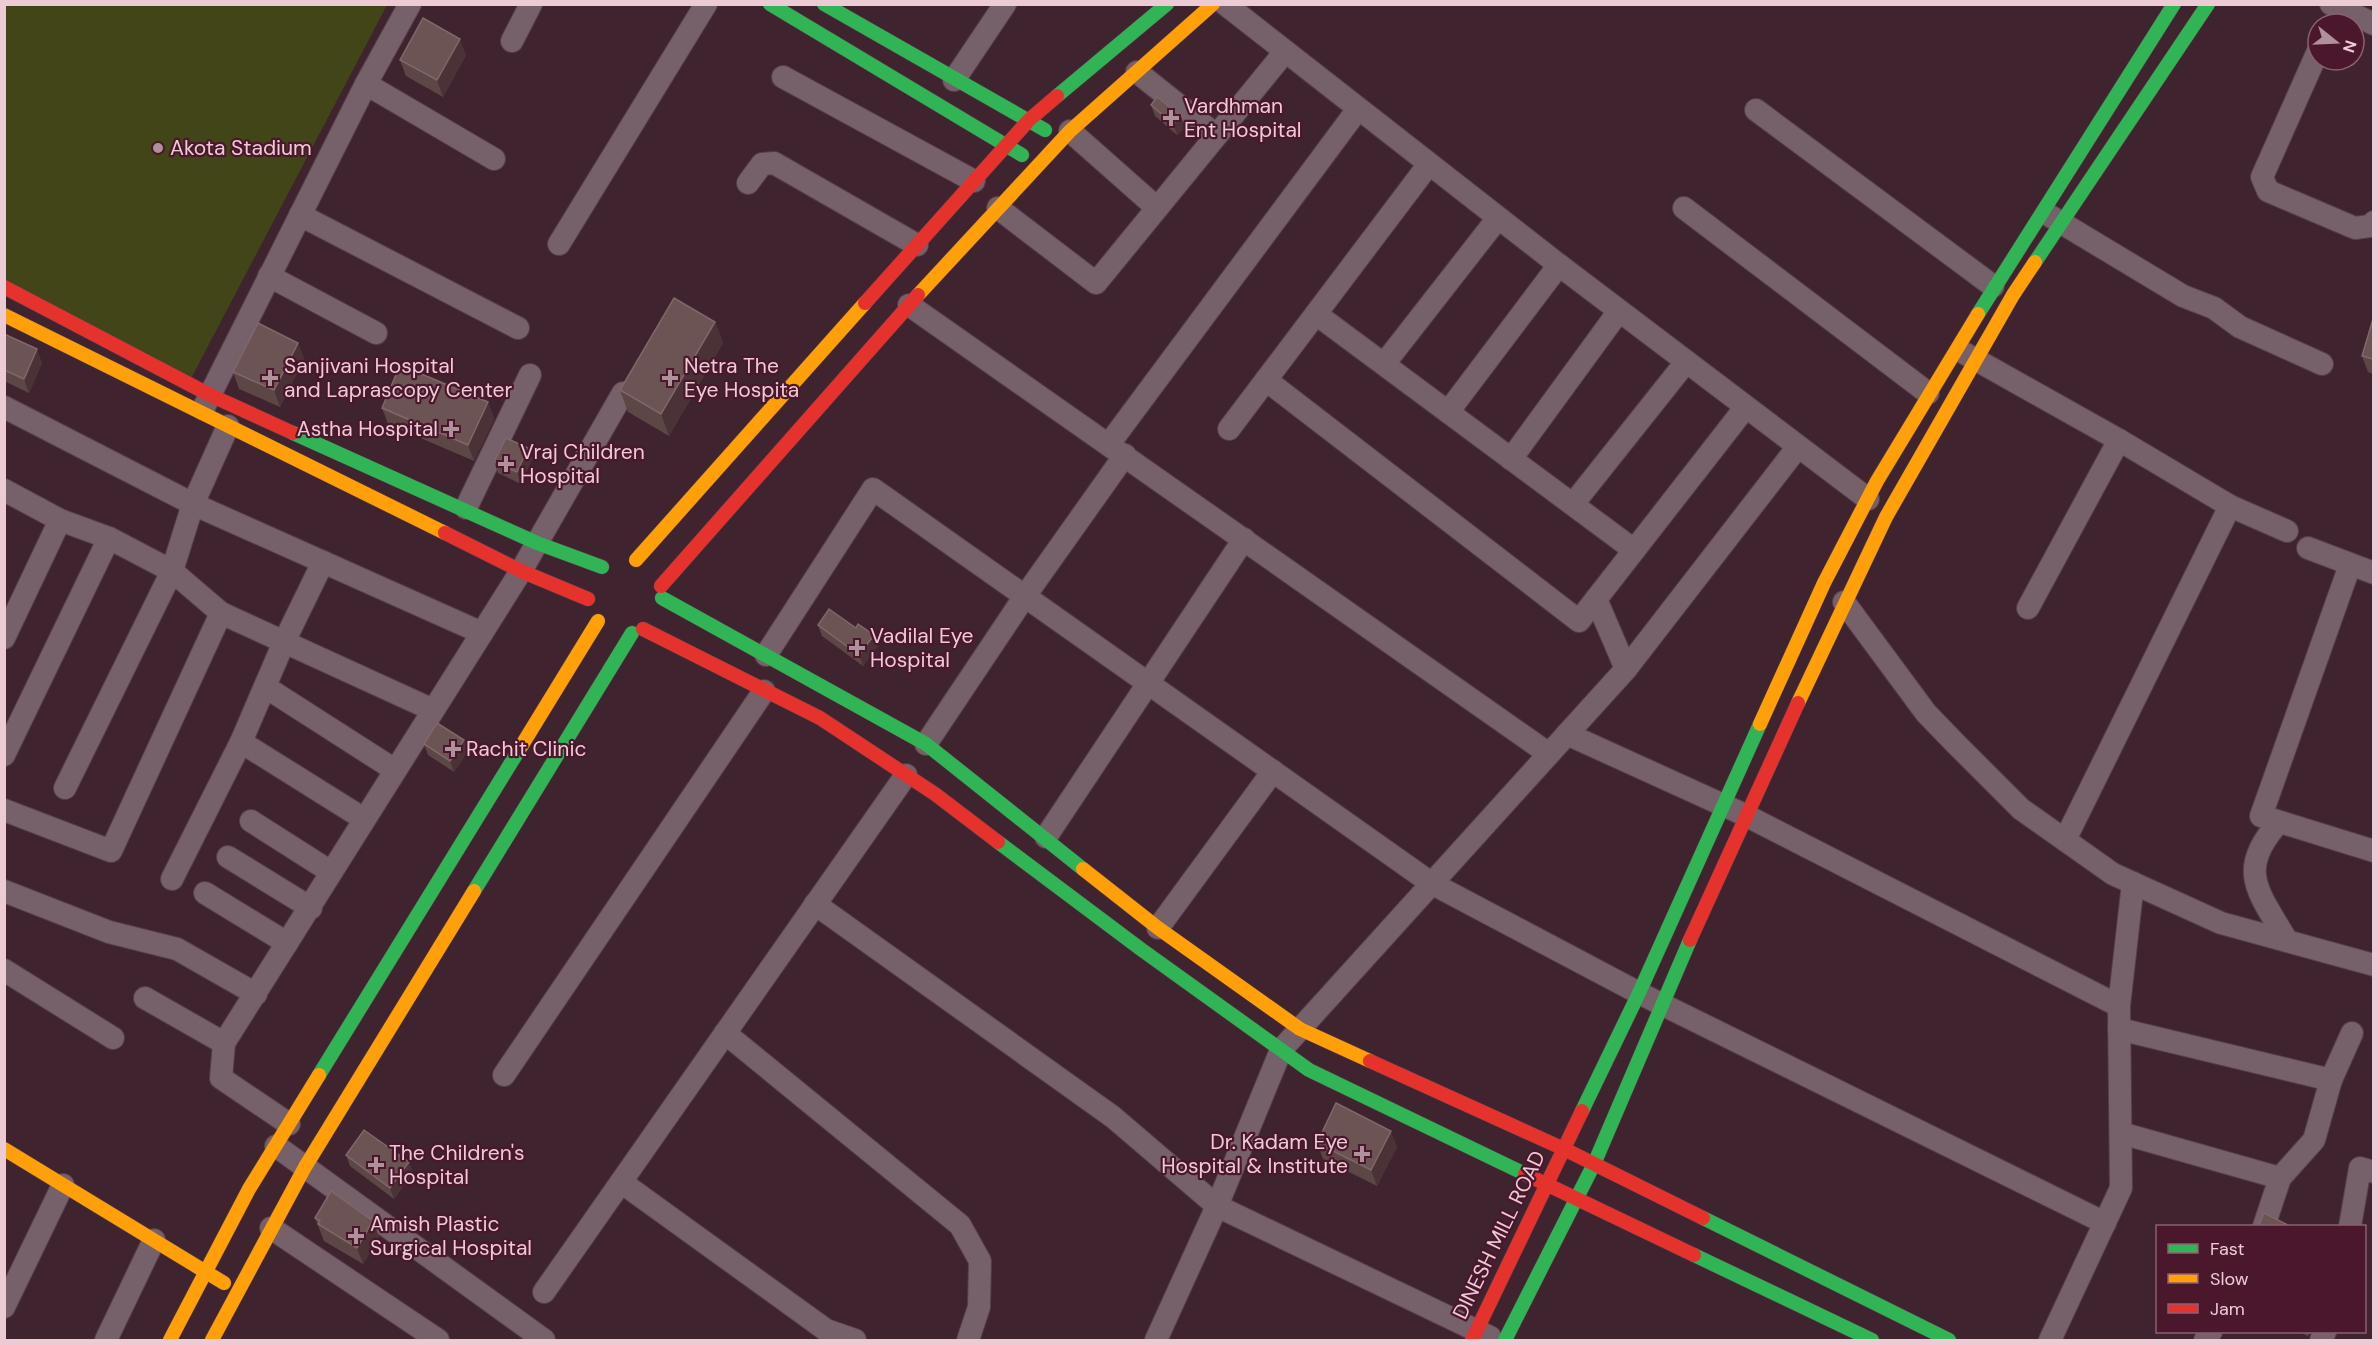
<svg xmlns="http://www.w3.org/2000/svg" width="2378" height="1345" font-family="'DM Sans',sans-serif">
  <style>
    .garden { fill: #424518 }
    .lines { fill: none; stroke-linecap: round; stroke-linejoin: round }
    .street-casing { stroke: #573f49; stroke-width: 24 }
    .fast-casing { stroke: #573f49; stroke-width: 15 }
    .slow-casing { stroke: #573f49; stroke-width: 15 }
    .jam-casing { stroke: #573f49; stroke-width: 15 }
    .street { stroke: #766069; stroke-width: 22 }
    .fast { stroke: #30b455; stroke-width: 14 }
    .slow { stroke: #ff9f0a; stroke-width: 14 }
    .jam { stroke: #e5322d; stroke-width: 14 }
    .wall { fill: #5d4646 }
    .shaded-wall { fill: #4a3236 }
    .building { fill: #6c5455; stroke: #806769; stroke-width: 1.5 }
    .poi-dot { fill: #b0909b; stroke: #4b172d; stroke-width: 2 }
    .labels { text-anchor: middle; stroke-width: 4.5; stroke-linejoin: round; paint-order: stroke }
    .poi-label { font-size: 21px; fill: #edcbd5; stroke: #4b172d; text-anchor: start }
    .street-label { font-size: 21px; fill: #edcbd5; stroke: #4b172d }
  </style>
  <rect width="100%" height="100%" fill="#3f232f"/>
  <!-- garden -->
  <polygon class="garden" points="4,5 387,5 186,388 5,292"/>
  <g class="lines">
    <!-- street casing -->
    <g class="street-casing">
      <g id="street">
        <polyline points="1225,4 1559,265 1868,499"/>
        <polyline points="2331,4 2374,24"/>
        <polyline points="512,41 531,4"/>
        <polyline points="2318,51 2262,177 2268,191 2355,228 2370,226 2374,222"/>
        <polyline points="1137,72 1216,135"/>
        <polyline points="783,77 974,181"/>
        <polyline points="954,80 1005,4"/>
        <polyline points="366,84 494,159"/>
        <polyline points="1756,110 1993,286"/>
        <polyline points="1070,131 1157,208"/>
        <polyline points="748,183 762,164 774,163 917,245"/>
        <polyline points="998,208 1096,283 1284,53"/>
        <polyline points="1684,208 1928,393"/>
        <polyline points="300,215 518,328"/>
        <polyline points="2050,216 2183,296 2214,308 2240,327 2322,364"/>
        <polyline points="559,244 706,4"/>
        <polyline points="269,276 376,333"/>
        <polyline points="909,305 1549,754"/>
        <polyline points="1316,314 1634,550"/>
        <polyline points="1964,353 2119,440 2230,506 2287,531"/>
        <polyline points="1384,364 1498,218"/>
        <polyline points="1266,380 1579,621 1745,408"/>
        <polyline points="4,407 193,504 482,633"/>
        <polyline points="203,409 366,84 410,4"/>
        <polyline points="1448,412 1559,265"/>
        <polyline points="1229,429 1429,164"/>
        <polyline points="1109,444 1358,109"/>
        <polyline points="1511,459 1619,311"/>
        <polyline points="4,490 60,520 109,538 172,571 221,613 433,710"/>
        <polyline points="1573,504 1686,362"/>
        <polyline points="466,508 530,375"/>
        <polyline points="2308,548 2374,573"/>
        <polyline points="2350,565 2261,816 2374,851"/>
        <polyline points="1596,599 1626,669"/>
        <polyline points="1844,602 1926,713 1956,744 2021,809 2113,874 2221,923 2374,965"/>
        <polyline points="2028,608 2119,440"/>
        <polyline points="4,638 60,520"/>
        <polyline points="766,655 873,489 1431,883 1639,993 2105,1223"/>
        <polyline points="267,688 395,770"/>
        <polyline points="1567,734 1745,815 2119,1006"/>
        <polyline points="241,742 364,819"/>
        <polyline points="926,744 1025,596 1125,455"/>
        <polyline points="4,755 109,538"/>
        <polyline points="65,788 172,571 193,504 228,426"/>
        <polyline points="4,810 111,851 221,613"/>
        <polyline points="251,821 331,872"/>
        <path d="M2279 822C2235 871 2259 892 2287 941"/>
        <polyline points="1046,837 1244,539"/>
        <polyline points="2065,840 2230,506"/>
        <polyline points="228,857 311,908"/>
        <polyline points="172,879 241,742 284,642 323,562"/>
        <polyline points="4,891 109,932 177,949 256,994"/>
        <polyline points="205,893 287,943"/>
        <polyline points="815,904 1113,1117 1217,1206 1490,1337"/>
        <polyline points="1158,928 1273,771"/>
        <polyline points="4,970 113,1038"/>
        <polyline points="145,998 224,1043 521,571 623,393"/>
        <polyline points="2119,1029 2331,1080 2314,1140 2280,1178 2264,1226"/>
        <polyline points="725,1033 960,1225 980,1261 979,1307 968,1340"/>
        <polyline points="224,1043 221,1078 289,1124"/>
        <polyline points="504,1075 764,691"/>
        <polyline points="2331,1080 2352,1033"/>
        <polyline points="2121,1133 2280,1178"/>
        <polyline points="276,1146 544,1340"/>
        <polyline points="621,1182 826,1330 855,1340"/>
        <polyline points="2350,1226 2360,1168 2374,1172"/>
        <polyline points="271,1228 438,1340"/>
        <polyline points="544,1292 906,775"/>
        <polyline points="4,1307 63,1185"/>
        <polyline points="106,1340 154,1240"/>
        <polyline points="1156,1340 1217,1206 1281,1050 1626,669 1797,448"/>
        <polyline points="2050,1340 2121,1188 2119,1006 2133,883"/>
        <polyline points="2205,1340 2211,1332"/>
        <polyline points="2321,1340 2325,1332"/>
      </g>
    </g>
    <!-- fast casing -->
    <g class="fast-casing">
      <g id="fast">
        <polyline points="770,4 1022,155"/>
        <polyline points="824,4 1045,130"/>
        <polyline points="1057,96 1167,4"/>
        <polyline points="2035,262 2208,4"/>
        <polyline points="1978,314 2174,4"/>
        <polyline points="293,433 537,543 602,567"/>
        <polyline points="662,598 926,744 1083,869"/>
        <polyline points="998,842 1142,950 1309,1070 1525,1174"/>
        <polyline points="474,891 632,633"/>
        <polyline points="319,1075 522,745"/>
        <polyline points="1582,1111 1639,993 1760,724"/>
        <polyline points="1703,1218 1949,1340"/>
        <polyline points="1694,1255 1872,1340"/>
        <polyline points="1505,1340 1594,1164 1690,940"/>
      </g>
    </g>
    <!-- slow casing -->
    <g class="slow-casing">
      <g id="slow">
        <polyline points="918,295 1070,131 1213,4"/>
        <polyline points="4,315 445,533"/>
        <polyline points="636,560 865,303"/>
        <polyline points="1798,703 1886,517 2013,295 2035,262"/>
        <polyline points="1760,724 1824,583 1877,481 1978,314"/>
        <polyline points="522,745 598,621"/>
        <polyline points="1083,869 1158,928 1300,1029 1370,1061"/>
        <polyline points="4,1149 224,1283"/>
        <polyline points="170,1340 249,1189 319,1075"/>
        <polyline points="212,1340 305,1167 474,891"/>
      </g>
    </g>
    <!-- jam casing -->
    <g class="jam-casing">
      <g id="jam">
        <polyline points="4,287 210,395 293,433"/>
        <polyline points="865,303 1029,120 1057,96"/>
        <polyline points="445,533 521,571 588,599"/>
        <polyline points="661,586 918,295"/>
        <polyline points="643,629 820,718 935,794 998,842"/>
        <polyline points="1690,940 1798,703"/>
        <polyline points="1370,1061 1564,1149 1703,1218"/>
        <polyline points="1525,1174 1694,1255"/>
        <polyline points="1472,1340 1582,1111"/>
      </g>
    </g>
    <!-- street -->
    <use href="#street" class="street"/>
    <!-- fast -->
    <use href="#fast" class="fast"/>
    <!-- slow -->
    <use href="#slow" class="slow"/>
    <!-- jam -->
    <use href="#jam" class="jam"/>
  </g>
  <!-- wall -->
  <g class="wall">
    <polygon points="466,55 443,97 406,76 400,60"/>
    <polygon points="1151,105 1181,116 1185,128 1177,135 1155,116"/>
    <polygon points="2373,319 2373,374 2368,372 2362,356"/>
    <polygon points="715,322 723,343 669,436 628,412 620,390"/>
    <polygon points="4,334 42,363 29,393 4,381"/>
    <polygon points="298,343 304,359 280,407 239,389 233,372"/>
    <polygon points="488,402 494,419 474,461 388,424 382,408"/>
    <polygon points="528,448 532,459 521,484 498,473 494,462"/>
    <polygon points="818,625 856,628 878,646 863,666 822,636"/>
    <polygon points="424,744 468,751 454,772 428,755"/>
    <polygon points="1317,1143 1397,1147 1377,1186 1323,1159"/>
    <polygon points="346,1155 409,1162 413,1173 394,1199 350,1166"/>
    <polygon points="315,1218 373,1221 379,1237 363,1264 324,1241"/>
    <polygon points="2299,1332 2310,1332 2308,1336"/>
  </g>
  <!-- shaded-wall -->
  <g class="shaded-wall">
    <polygon points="460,39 466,55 443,97 437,80"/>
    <polygon points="1181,116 1185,128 1177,135 1173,124"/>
    <polygon points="715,322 723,343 669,436 661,414"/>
    <polygon points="298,343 304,359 280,407 274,390"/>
    <polygon points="37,349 42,363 29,393 24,379"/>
    <polygon points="488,402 494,419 474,461 468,445"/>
    <polygon points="528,448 532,459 521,484 517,472"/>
    <polygon points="874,635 878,646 863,666 859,655"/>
    <polygon points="464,740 468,751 454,772 450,761"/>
    <polygon points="1391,1131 1397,1147 1377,1186 1371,1170"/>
    <polygon points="409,1162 413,1173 394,1199 390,1188"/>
    <polygon points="373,1221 379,1237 363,1264 357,1248"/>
  </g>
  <!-- building -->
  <g class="building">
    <polygon points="423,18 460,39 437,80 400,60"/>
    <polygon points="1157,97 1181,116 1173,124 1151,105"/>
    <polygon points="674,298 715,322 661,414 620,390"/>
    <polygon points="2373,319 2373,359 2362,356"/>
    <polygon points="258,323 298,343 274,390 233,372"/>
    <polygon points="4,334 37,349 24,379 4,370"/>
    <polygon points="400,365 488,402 468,445 382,408"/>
    <polygon points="506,438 528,448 517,472 494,462"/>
    <polygon points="829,609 856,628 858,624 874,635 859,655 818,625"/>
    <polygon points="437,723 464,740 450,761 424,744"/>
    <polygon points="1336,1103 1391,1131 1371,1170 1317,1143"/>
    <polygon points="364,1130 409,1162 390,1188 346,1155"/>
    <polygon points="331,1191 373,1221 357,1248 318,1224 320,1221 315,1218"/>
    <polygon points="2264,1213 2292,1227 2258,1227"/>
  </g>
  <!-- markers -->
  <g class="poi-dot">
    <path d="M1168 109h6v6h6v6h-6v6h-6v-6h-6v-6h6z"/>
    <circle cx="158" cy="148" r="6"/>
    <path d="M267 369h6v6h6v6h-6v6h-6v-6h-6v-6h6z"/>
    <path d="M667 369h6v6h6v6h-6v6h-6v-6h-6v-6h6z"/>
    <path d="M448 420h6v6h6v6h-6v6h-6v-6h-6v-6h6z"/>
    <path d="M503 455h6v6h6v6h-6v6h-6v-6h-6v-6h6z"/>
    <path d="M854 639h6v6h6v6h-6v6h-6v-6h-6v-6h6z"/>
    <path d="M450 740h6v6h6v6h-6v6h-6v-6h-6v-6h6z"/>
    <path d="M1359 1145h6v6h6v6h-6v6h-6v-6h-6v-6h6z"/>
    <path d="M373 1156h6v6h6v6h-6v6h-6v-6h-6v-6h6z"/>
    <path d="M353 1227h6v6h6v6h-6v6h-6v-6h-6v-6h6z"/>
  </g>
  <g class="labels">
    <!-- poi labels -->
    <g class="poi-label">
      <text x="1184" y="113">Vardhman<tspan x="1184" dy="24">Ent Hospital</tspan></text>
      <text x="170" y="155">Akota Stadium</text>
      <text x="284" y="373">Sanjivani Hospital<tspan x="284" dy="24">and Laprascopy Center</tspan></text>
      <text x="684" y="373">Netra The<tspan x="684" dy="24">Eye Hospita</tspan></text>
      <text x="438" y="436" text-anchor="end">Astha Hospital</text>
      <text x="520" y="459">Vraj Children<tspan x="520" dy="24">Hospital</tspan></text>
      <text x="870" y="643">Vadilal Eye<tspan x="870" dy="24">Hospital</tspan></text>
      <text x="466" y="756">Rachit Clinic</text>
      <text x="1348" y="1149" text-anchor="end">Dr. Kadam Eye<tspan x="1348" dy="24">Hospital &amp; Institute</tspan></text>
      <text x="389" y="1160">The Children's<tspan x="389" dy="24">Hospital</tspan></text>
      <text x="370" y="1231">Amish Plastic<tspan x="370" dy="24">Surgical Hospital</tspan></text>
    </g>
    <!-- street labels -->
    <g class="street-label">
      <text transform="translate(1499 1235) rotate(-64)" y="7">DINESH MILL ROAD</text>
    </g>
  </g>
  <!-- border -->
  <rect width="2378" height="1345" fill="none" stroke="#edcbd5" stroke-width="12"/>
  <!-- legend -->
  <rect x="2156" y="1225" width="210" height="108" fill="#4b172d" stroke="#8c5f70" stroke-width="1.5"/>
  <rect x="2168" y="1244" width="30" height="9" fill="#30b455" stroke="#8c5f70" stroke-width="1.5"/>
  <text x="2210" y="1255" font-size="18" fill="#edcbd5">Fast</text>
  <rect x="2168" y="1274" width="30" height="9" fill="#ff9f0a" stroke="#8c5f70" stroke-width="1.5"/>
  <text x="2210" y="1285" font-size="18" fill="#edcbd5">Slow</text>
  <rect x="2168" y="1304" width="30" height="9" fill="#e5322d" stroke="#8c5f70" stroke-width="1.5"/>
  <text x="2210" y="1315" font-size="18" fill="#edcbd5">Jam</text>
  <!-- north arrow -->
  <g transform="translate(2336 42) rotate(108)"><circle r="28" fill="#4b172d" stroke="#8c5f70" stroke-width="1.5"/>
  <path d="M0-4.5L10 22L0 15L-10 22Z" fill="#b0909b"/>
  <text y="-9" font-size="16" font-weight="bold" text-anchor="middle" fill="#edcbd5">N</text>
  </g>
</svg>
